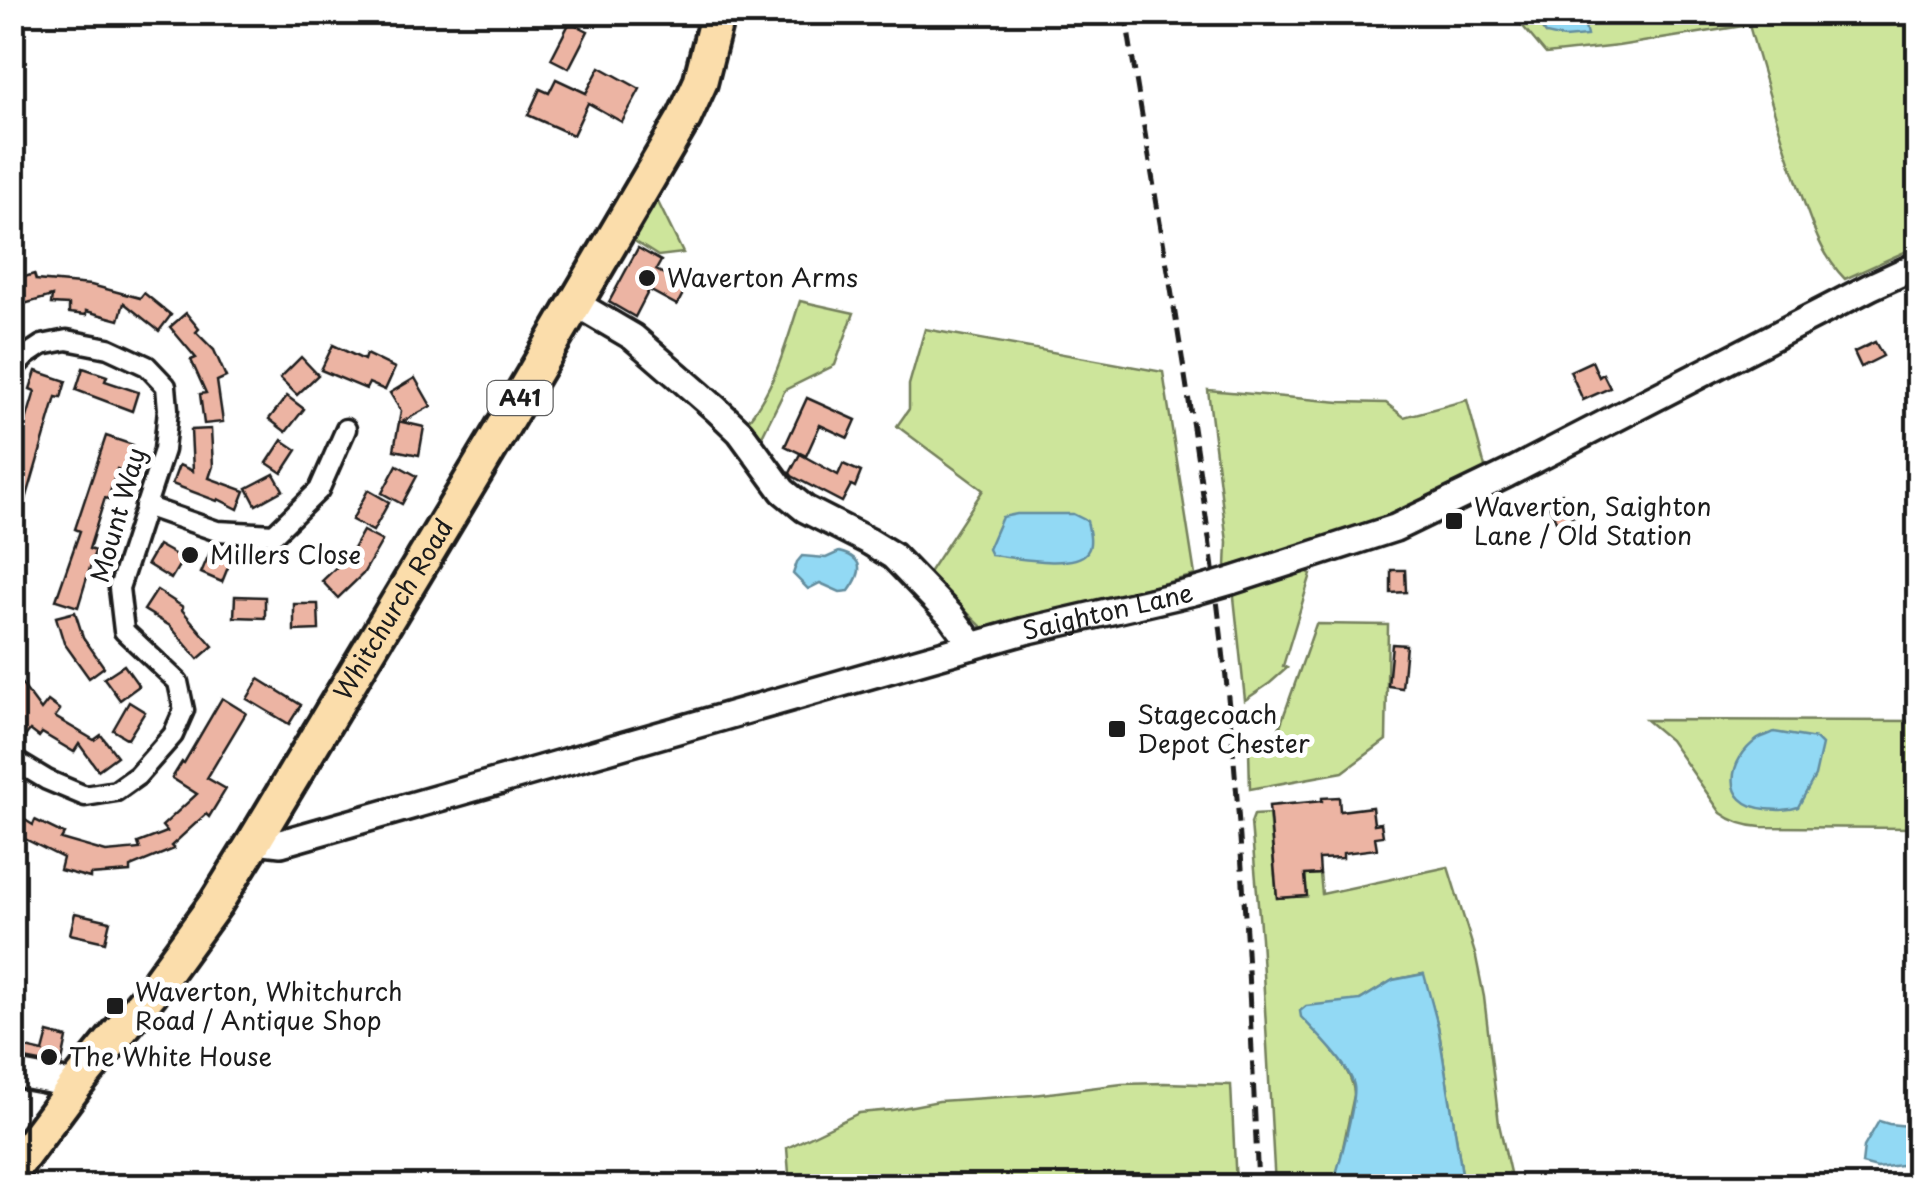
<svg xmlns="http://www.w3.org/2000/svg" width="1931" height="1199" font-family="'Playpen Sans',sans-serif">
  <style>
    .green { fill: #cde59b; stroke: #74805c; stroke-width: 2.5 }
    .water { fill: #92d9f4; stroke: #638d9e; stroke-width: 2.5 }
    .building { fill: #ecb4a3; stroke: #1c1c1c; stroke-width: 2.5 }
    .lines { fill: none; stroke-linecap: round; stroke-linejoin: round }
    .street-casing { stroke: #1c1c1c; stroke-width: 25 }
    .secondary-casing { stroke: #1c1c1c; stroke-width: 32 }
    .highway-casing { stroke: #1c1c1c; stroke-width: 40 }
    .street { stroke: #fff; stroke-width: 18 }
    .secondary { stroke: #fff; stroke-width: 25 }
    .highway { stroke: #fbddab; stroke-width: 32 }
    .rail { stroke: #1c1c1c; stroke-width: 5; stroke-dasharray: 15 8; stroke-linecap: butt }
    .secondary-bridge-casing { stroke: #1c1c1c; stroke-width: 32; stroke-linecap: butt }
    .secondary-bridge { stroke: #fff; stroke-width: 25 }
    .poi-dot { fill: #1c1c1c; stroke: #fff; stroke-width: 4 }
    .labels { text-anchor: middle; stroke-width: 10; stroke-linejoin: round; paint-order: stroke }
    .shield { fill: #fff; stroke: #606060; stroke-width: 2.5 }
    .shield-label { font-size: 22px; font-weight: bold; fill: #1c1c1c }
    .poi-label { font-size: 25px; fill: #1c1c1c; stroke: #fff; text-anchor: start }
    .street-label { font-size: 25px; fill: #1c1c1c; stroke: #fff }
  </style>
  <rect width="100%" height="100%" fill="#fff"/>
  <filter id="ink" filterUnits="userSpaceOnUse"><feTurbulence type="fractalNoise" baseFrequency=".01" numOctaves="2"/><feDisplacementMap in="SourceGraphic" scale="20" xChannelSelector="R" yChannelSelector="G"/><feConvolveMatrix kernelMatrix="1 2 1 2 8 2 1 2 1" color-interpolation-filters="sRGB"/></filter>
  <g filter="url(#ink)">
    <!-- green -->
    <g class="green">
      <path d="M1799 12 1803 18 1820 12 1854 16 1859 13H1918V246L1845 279C1819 253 1809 216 1797 182 1779 131 1764 78 1749 25L1618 46 1546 54 1521 24 1517 13H1531L1546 34C1572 29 1594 20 1620 17L1628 24 1653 13Z"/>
      <polygon points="656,198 683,253 658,256 628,237"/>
      <path d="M800 301 854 313 835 365 785 390 762 436 746 423C775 388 786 344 800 301Z"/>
      <polygon points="925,329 1163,372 1195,575 986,631 928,574 983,490 897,426 909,409 909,385"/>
      <polygon points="1208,390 1340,402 1386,403 1404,417 1467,400 1487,475 1350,534 1226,567 1227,542"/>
      <polygon points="1306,571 1311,574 1283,666 1287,668 1270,683 1245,700 1234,597 1230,593"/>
      <polygon points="1316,624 1388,625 1386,740 1343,772 1250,789 1249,749 1273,746"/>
      <path d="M1646 720 1918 721V828L1761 827C1745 826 1733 822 1721 813L1670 740Z"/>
      <path d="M1269 814 1277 898 1307 896 1305 875 1320 874 1322 894 1448 867 1476 957 1484 997 1499 1124 1513 1186H1464L1438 1026 1423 974 1393 980 1360 1000 1302 1017C1320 1037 1354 1068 1354 1095L1338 1171 1332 1186H1275L1261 938 1251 823 1254 815Z"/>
      <polygon points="1164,1083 1231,1085 1236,1186 790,1186 787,1148 859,1113 892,1110 939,1101 1033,1095 1122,1084"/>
    </g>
    <!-- water -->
    <g class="water">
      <polygon points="1531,13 1531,12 1653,13 1628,24 1620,17 1593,20 1585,26 1587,36 1564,38 1546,34"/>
      <path d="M1017 514H1073L1087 521C1089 531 1093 544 1087 552 1074 570 1011 557 991 555L988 549 1002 517Z"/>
      <path d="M839 552C865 558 863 572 849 591L840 592 820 583 808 589 793 574 797 562 802 556 826 558Z"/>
      <path d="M1774 732 1816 739 1822 745 1815 776 1798 807C1787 811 1778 810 1766 809 1720 804 1728 759 1758 739 1763 736 1769 735 1774 732Z"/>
      <path d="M1424 974 1438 1026 1464 1186H1332C1338 1170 1357 1100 1354 1086 1350 1066 1316 1033 1301 1017L1300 1011 1306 1006 1360 1000 1393 980Z"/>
      <path d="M1879 1121 1889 1124 1908 1126C1920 1138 1919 1147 1918 1163L1877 1168 1862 1164 1864 1147Z"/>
    </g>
    <!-- building -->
    <g class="building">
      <polygon points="570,22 588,31 569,68 551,59"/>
      <polygon points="600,67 640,89 622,122 588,103 573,135 528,115 540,89 549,93 556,79 586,93"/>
      <polygon points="638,248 661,261 656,270 687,286 677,305 649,290 635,317 609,302"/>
      <polygon points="34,274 36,280 91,285 140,298 144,293 171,315 159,331 124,303 119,320 86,311 86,315 69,313 69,305 51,304 52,296 17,306 12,292 12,281"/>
      <polygon points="186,313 199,329 196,332 214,350 226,377 217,381 223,422 204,424 200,394 206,393 191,360 196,358 170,327"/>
      <polygon points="1875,342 1883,356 1861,367 1854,352"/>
      <polygon points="333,345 364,360 366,354 395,368 385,390 369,383 366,389 321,370"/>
      <polygon points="301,357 318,375 297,395 280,378"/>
      <polygon points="1592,361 1599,377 1603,374 1610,388 1583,400 1570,371"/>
      <polygon points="83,368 107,376 105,381 138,392 132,411 76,390"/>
      <polygon points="36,371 66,381 61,398 56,397 16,534 12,533 12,468 35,391 30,389"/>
      <polygon points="415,378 431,406 402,422 424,427 419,455 394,450 401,411 390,393"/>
      <polygon points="287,396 304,409 286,432 269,419"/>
      <polygon points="807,398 856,420 848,438 820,425 806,456 785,446"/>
      <polygon points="211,429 213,466 209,478 245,491 238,509 218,499 217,501 172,484 179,465 193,471 191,430"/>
      <polygon points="106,436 133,445 125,472 117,469 108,499 105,498 89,549 95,551 78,607 56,600 80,531 75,529"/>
      <polygon points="282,440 297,450 282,473 267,463"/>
      <polygon points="800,454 838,475 843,464 861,472 855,487 851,485 842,502 792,476 790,473"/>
      <polygon points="397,465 417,476 402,504 382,493"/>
      <polygon points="274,474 283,490 256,505 247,488"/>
      <polygon points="368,490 389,502 373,531 352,520"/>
      <polygon points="1562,493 1574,516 1557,523 1546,500"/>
      <polygon points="363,531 382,541 363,574 338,598 322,581 350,554"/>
      <polygon points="158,545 183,559 171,579 147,564"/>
      <polygon points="210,552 231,560 222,582 201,573"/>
      <polygon points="1391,570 1405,570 1406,592 1391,593"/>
      <polygon points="157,590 183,607 182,610 213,646 198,659 170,626 144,610"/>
      <polygon points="235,596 265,597 265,618 234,617"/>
      <polygon points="294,604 318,604 319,630 294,631"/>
      <polygon points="75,612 83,637 104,667 89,678 64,643 56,617"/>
      <polygon points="1392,644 1406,645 1402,688 1388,686"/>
      <polygon points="124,665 139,686 120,700 104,678"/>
      <polygon points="12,671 41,710 48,701 60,710 55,717 94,740 101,735 117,756 98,770 79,744 74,752 42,733 39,737 30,730 24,738 12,729"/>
      <polygon points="259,679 301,705 289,724 247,699"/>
      <polygon points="222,698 246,713 207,778 226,789 209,817 206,814 171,846 174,849 130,867 130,872 90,875 90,878 60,870 63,858 25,839 12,858 12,812 33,825 35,820 64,834 61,839 106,852 140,849 138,843 167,832 162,826 197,794 172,778 182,762 184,763"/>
      <polygon points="129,702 145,712 128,739 113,730"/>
      <polygon points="1339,797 1340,811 1372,807 1374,824 1381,823 1383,836 1375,837 1377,849 1343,853 1343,858 1319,859 1320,874 1305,875 1307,896 1277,898 1269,806 1322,801 1322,798"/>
      <polygon points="75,913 110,921 105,942 70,934"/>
      <polygon points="48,1033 67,1038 61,1066 14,1057 17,1046 43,1052"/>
    </g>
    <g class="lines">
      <!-- street casing -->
      <g class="street-casing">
        <g id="street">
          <polyline points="12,370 27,355 42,345 67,340 108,348 147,366 166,386 168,409 164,450 119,588 124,631 178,682 184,710 173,735 137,776 116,791 85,796 47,780 12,759"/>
          <polyline points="145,506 217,531 274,534 319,490 346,429"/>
        </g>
      </g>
      <!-- secondary casing -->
      <g class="secondary-casing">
        <g id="secondary">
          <polyline points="575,303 633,337 716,409 740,432 783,491 805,509 870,542 893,556 951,616 973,646"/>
          <polyline points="1231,581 1395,528 1507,474 1870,287 1918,265"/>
          <path id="s1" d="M255 840 281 843 1025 631 1193 592"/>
          <polyline points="12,1073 76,1085"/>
        </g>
      </g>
      <!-- highway casing -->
      <g class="highway-casing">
        <g id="highway">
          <path id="s2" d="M12 1171 76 1085 150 994 216 903 255 840 498 435 684 118 700 83 718 12"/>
        </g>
      </g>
      <!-- street -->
      <use href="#street" class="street"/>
      <!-- secondary -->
      <use href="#secondary" class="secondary"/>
      <!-- highway -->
      <use href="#highway" class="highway"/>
      <!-- rail -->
      <path class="rail" d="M1125 12C1163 247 1207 481 1230 717 1245 873 1251 1030 1258 1186"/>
      <!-- secondary-bridge casing -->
      <g class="secondary-bridge-casing">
        <polyline id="secondary-bridge" points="1193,592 1231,581"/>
      </g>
      <!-- secondary-bridge -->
      <use href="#secondary-bridge" class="secondary-bridge"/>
    </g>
  </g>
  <!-- markers -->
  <g class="poi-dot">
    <circle cx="647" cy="278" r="10"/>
    <rect x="1444" y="511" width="20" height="20" rx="5"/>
    <circle cx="190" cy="555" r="10"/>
    <rect x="1107" y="719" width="20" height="20" rx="5"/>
    <rect x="105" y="996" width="20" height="20" rx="5"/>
    <circle cx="49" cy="1057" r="10"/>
  </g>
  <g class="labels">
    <!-- shield labels -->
    <rect class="shield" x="487.5" y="381" width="65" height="34" rx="8"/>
    <g class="shield-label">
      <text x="520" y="406">A41</text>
    </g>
    <!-- poi labels -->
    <g class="poi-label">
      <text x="667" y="287">Waverton Arms</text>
      <text x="1474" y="516">Waverton, Saighton<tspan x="1474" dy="29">Lane / Old Station</tspan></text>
      <text x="210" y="564">Millers Close</text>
      <text x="1137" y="724">Stagecoach<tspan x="1137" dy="29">Depot Chester</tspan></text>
      <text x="135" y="1001">Waverton, Whitchurch<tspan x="135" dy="29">Road / Antique Shop</tspan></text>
      <text x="69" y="1066">The White House</text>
    </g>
    <!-- street labels -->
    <g class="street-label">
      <text transform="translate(118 515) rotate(-74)" y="9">Mount Way</text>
      <text dy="9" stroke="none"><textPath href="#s2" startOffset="680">Whitchurch Road</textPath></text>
      <text dy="9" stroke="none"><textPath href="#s1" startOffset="885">Saighton Lane</textPath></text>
    </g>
  </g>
  <!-- margin -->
  <rect width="1931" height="1199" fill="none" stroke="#fff" stroke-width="50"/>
  <rect x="25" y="25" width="1881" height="1149" fill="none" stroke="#1c1c1c" stroke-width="4" filter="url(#ink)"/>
</svg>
